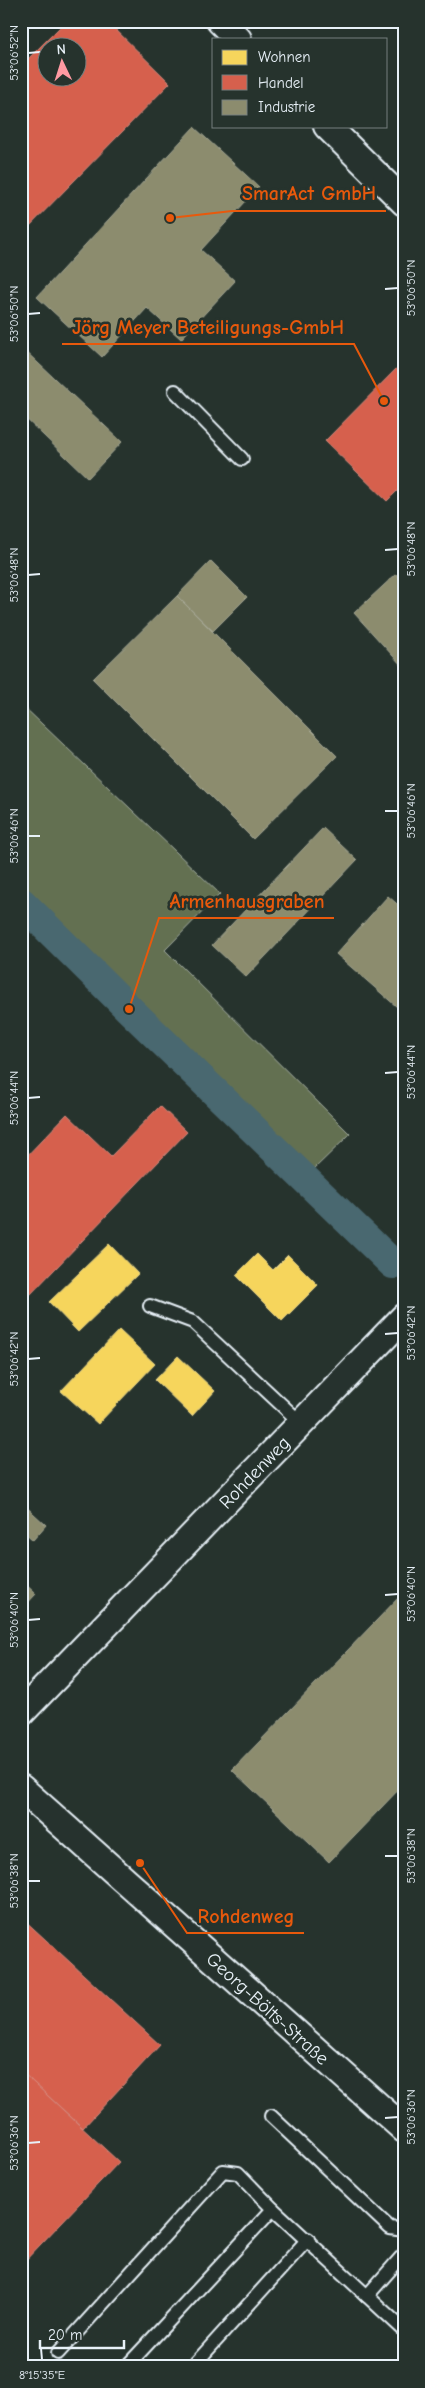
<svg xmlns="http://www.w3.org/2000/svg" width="425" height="2388" font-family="'Comic Neue',sans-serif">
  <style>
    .green { fill: #647051; stroke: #a6b0a4 }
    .homes { fill: #f6d55c; stroke: #f2dd8b }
    .shops { fill: #d6604d; stroke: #db8c80; fill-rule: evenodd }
    .industry { fill: #8c8c6e; stroke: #a8aa97 }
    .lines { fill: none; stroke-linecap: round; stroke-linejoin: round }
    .canal { stroke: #496770; stroke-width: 30 }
    .lane-casing { stroke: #e8f1f8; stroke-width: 16 }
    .street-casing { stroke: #e8f1f8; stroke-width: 30 }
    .lane { stroke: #26332d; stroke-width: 12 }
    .street { stroke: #26332d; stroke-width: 26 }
    .ticks { fill: none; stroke: #e8f1f8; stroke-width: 2 }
    .labels { text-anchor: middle; stroke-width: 5; stroke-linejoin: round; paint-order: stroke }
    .street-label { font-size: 19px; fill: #e8f1f8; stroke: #26332d }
    .leader { fill: none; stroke: #e8590c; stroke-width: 2 }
    .callout-dot { fill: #e8590c; stroke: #26332d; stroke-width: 2 }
    .callout-label { font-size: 20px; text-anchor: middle; font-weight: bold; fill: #e8590c; stroke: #26332d; stroke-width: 5; stroke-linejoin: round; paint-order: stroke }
    .neatline { fill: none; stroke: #e8f1f8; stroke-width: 2 }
    .ticks-label { font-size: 12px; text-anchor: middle; fill: #e8f1f8 }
  </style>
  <rect width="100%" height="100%" fill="#26332d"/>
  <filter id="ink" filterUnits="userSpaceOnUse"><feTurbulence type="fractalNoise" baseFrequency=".02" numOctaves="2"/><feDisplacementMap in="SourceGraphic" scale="10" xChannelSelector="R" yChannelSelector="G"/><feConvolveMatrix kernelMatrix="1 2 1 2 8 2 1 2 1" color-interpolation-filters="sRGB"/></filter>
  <g filter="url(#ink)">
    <!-- green -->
    <polygon class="green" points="21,704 220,894 165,950 350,1134 311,1172 21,888"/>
    <!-- homes -->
    <g class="homes">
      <polygon points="109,1244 138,1274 78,1332 49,1302"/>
      <polygon points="257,1254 273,1270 288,1255 318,1285 282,1321 236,1275"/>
      <polygon points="119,1330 155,1364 98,1424 61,1391"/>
      <polygon points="178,1356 215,1391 192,1416 155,1380"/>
    </g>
    <!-- shops -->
    <g class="shops">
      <path d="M66 21H107L170 83 21 235V66ZM48 48H78V78H48Z"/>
      <polygon points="404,361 404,484 387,501 325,441"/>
      <polygon points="160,1106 187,1132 28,1297 21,1290 21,1162 67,1114 111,1156"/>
      <polygon points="21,1917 160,2045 83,2128 21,2071"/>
      <polygon points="21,2071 119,2162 21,2265"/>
    </g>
    <!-- industry -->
    <g class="industry">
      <polygon points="194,127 259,187 201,250 235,281 181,339 147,308 102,357 37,297"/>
      <polygon points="21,347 122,442 88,478 21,414"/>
      <polygon points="211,561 247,597 213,631 177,596"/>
      <polygon points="396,574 404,582 403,667 354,613"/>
      <polygon points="177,596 337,756 253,839 93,679"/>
      <polygon points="323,828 357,860 246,977 212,945"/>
      <polygon points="388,896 404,910 404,1013 336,954"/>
      <polygon points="21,1502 46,1525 33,1540 21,1529"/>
      <polygon points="21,1580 36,1594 21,1610"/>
      <polygon points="404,1592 404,1784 329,1862 232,1770"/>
    </g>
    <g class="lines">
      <!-- canal -->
      <polyline class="canal" points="21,902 129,1009 393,1264"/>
      <!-- lane casing -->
      <g class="lane-casing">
        <g id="lane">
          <polyline points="175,391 242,459"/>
          <polyline points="150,1306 193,1322 301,1423"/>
          <polyline points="271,2116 390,2228 404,2230"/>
          <polyline points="367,2296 404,2254"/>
          <polyline points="58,2353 223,2171 238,2173 273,2209 404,2330"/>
          <polyline points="126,2367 273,2209"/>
          <polyline points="192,2367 308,2239"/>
        </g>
      </g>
      <!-- street casing -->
      <g class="street-casing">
        <g id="street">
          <polyline points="220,21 238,39"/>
          <polyline points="327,126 404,202"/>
          <polyline points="21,1713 404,1317"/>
          <polyline points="21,1788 404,2129"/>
        </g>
      </g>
      <!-- lane -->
      <use href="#lane" class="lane"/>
      <!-- street -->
      <use href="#street" class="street"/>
    </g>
  </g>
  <!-- ticks -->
  <path class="ticks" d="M28 53 40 52M385 289 398 288M28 314 40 313M385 550 398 549M28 575 40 574M385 811H398M28 836H40M385 1073 398 1072M28 1098 40 1097M385 1334 398 1333M28 1359 40 1358M385 1595 398 1594M28 1620 40 1619M385 1856H398M28 1881H40M385 2118 398 2117M28 2143 40 2142M41 2348 42 2360"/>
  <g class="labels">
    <!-- street labels -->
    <g class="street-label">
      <text transform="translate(254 1472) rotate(-46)" y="7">Rohdenweg</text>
      <text transform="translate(268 2008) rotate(42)" y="7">Georg-Bölts-Straße</text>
    </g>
  </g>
  <!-- callouts -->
  <path class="leader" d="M170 218L232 211H386M384 401L354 344H62M129 1009L159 918H334M140 1863L187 1933H304"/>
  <g class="callout-dot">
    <circle cx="170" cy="218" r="5"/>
    <circle cx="384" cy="401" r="5"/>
    <circle cx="129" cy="1009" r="5"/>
    <circle cx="140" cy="1863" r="5"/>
  </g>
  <g class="callout-label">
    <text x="309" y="200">SmarAct GmbH</text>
    <text x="208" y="334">Jörg Meyer Beteiligungs-GmbH</text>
    <text x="247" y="908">Armenhausgraben</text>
    <text x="246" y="1923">Rohdenweg</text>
  </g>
  <!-- margin -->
  <rect width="425" height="2388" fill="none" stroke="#26332d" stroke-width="55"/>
  <!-- legend -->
  <rect x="212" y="38" width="175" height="90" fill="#26332d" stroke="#747f7e"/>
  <rect x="222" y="50" width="25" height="15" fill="#f6d55c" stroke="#747f7e"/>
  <text x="258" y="62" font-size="15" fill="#e8f1f8">Wohnen</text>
  <rect x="222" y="75" width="25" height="15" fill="#d6604d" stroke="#747f7e"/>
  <text x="258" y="88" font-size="15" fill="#e8f1f8">Handel</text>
  <rect x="222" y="100" width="25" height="15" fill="#8c8c6e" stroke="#747f7e"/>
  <text x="258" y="112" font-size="15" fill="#e8f1f8">Industrie</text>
  <!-- north arrow -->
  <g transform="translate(62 62) rotate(356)"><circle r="24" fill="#26332d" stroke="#747f7e"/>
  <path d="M0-4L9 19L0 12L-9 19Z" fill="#ff9aa2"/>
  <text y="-8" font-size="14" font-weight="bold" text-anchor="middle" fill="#e8f1f8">N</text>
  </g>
  <!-- scale -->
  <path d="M40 2340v8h84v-8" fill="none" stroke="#e8f1f8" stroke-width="2.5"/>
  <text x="48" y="2340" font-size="15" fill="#e8f1f8" stroke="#26332d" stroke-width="4" paint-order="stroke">20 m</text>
  <rect x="28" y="28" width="370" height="2332" class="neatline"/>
  <g class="ticks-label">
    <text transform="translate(14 53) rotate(-90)" y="4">53°06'52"N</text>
    <text transform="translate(411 288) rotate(-90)" y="4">53°06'50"N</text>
    <text transform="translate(14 314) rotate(-90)" y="4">53°06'50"N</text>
    <text transform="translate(411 549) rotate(-90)" y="4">53°06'48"N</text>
    <text transform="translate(14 575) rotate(-90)" y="4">53°06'48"N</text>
    <text transform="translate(411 811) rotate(-90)" y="4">53°06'46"N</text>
    <text transform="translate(14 836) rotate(-90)" y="4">53°06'46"N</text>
    <text transform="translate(411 1072) rotate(-90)" y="4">53°06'44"N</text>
    <text transform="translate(14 1098) rotate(-90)" y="4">53°06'44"N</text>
    <text transform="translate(411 1333) rotate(-90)" y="4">53°06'42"N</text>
    <text transform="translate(14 1359) rotate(-90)" y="4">53°06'42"N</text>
    <text transform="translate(411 1594) rotate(-90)" y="4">53°06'40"N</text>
    <text transform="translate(14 1620) rotate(-90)" y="4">53°06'40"N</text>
    <text transform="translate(411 1856) rotate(-90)" y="4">53°06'38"N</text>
    <text transform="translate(14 1881) rotate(-90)" y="4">53°06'38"N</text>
    <text transform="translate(411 2117) rotate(-90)" y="4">53°06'36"N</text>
    <text transform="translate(14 2143) rotate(-90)" y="4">53°06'36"N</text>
    <text x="42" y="2379">8°15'35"E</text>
  </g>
</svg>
